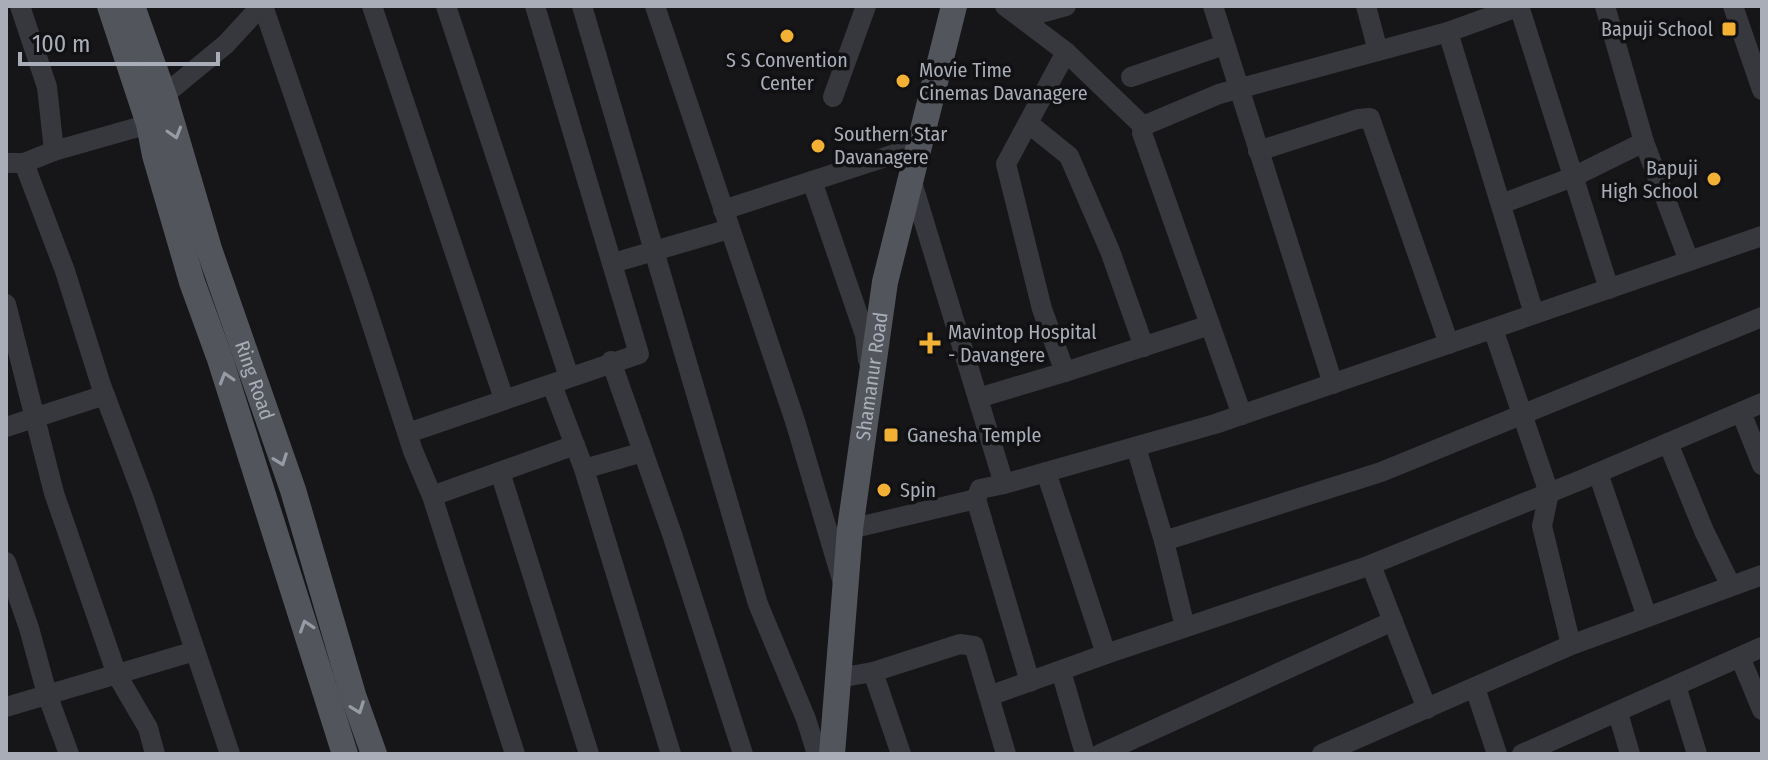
<svg xmlns="http://www.w3.org/2000/svg" width="1768" height="760" font-family="'Fira Sans Condensed',sans-serif">
  <style>
    .lines { fill: none; stroke-linecap: round; stroke-linejoin: round }
    .minor { stroke: #37383d; stroke-width: 20 }
    .major { stroke: #53555c; stroke-width: 26 }
    .oneway { stroke: #979ba6 }
    .poi-dot { fill: #f2b134; stroke: #111113; stroke-width: 3 }
    .labels { text-anchor: middle; stroke-width: 7; stroke-linejoin: round; paint-order: stroke }
    .poi-label { font-size: 20px; fill: #a8adb8; stroke: #111113; text-anchor: start }
    .street-label { font-size: 20px; fill: #a8adb8; stroke: #111113 }
  </style>
  <rect width="100%" height="100%" fill="#161618"/>
  <g class="lines">
    <!-- minor -->
    <g class="minor">
      <polyline points="20,6 47,87 54,151"/>
      <polyline points="263,6 362,294 413,451 432,496 515,754"/>
      <polyline points="372,6 504,399"/>
      <polyline points="446,6 569,377"/>
      <polyline points="582,6 758,604 806,719 817,754"/>
      <polyline points="655,6 795,421 842,580"/>
      <polyline points="1005,6 1066,52 1143,126 1219,94 1448,32 1520,6"/>
      <polyline points="1213,6 1333,384"/>
      <polyline points="1366,6 1378,51"/>
      <polyline points="1519,6 1609,289"/>
      <polyline points="1605,6 1644,142 1689,261"/>
      <polyline points="1733,6 1762,90"/>
      <polyline points="1022,18 1066,6"/>
      <polyline points="1448,32 1534,314"/>
      <polyline points="1066,52 1006,164 1042,309 1065,372 1210,325"/>
      <polyline points="1131,77 1224,45"/>
      <polyline points="833,97 866,6"/>
      <polyline points="1028,123 1069,156 1110,251 1144,347"/>
      <polyline points="1143,126 1142,133 1242,415"/>
      <polyline points="1258,151 1358,119 1370,118 1449,344"/>
      <polyline points="6,163 24,163 54,151 149,124 157,101 226,44 261,6"/>
      <polyline points="24,163 65,271 101,385 143,496 230,754"/>
      <polyline points="911,179 1004,484 1215,424 1762,236"/>
      <polyline points="812,181 865,335 868,360"/>
      <polyline points="1501,204 1573,177 1644,142"/>
      <polyline points="723,210 895,154 922,137"/>
      <polyline points="613,263 729,229"/>
      <polyline points="6,304 54,493 117,675 148,728 155,754"/>
      <polyline points="1493,329 1549,493 1542,526 1571,645"/>
      <polyline points="611,361 672,534 743,754"/>
      <polyline points="552,385 584,469 671,754"/>
      <polyline points="978,398 1065,372"/>
      <polyline points="1741,412 1762,465"/>
      <polyline points="6,427 105,395"/>
      <polyline points="408,433 639,354 535,6"/>
      <polyline points="1668,443 1704,531 1731,586"/>
      <polyline points="1136,447 1164,541 1381,472 1762,317"/>
      <polyline points="584,469 643,452"/>
      <polyline points="500,472 589,754"/>
      <polyline points="1598,473 1647,617"/>
      <polyline points="1004,484 980,489 976,499 1030,682"/>
      <polyline points="432,496 575,445"/>
      <polyline points="850,529 976,499"/>
      <polyline points="1164,541 1185,627"/>
      <polyline points="6,562 29,628 47,694 69,754"/>
      <polyline points="1371,565 1427,709"/>
      <polyline points="1106,654 1365,567 1581,480 1762,403"/>
      <polyline points="1740,657 1762,710"/>
      <polyline points="1061,671 1085,754"/>
      <polyline points="873,672 901,754"/>
      <polyline points="838,678 873,672 960,644 974,646 1006,754"/>
      <polyline points="1676,686 1697,754"/>
      <polyline points="1475,688 1497,754"/>
      <polyline points="989,696 1106,654 1046,472"/>
      <polyline points="6,707 195,651"/>
      <polyline points="1618,713 1630,754"/>
      <polyline points="1100,754 1393,621"/>
      <polyline points="1322,754 1571,645 1762,575"/>
      <polyline points="1522,754 1762,647"/>
    </g>
    <!-- major -->
    <g class="major">
      <polyline points="110,6 149,124 155,155 192,282 220,359 345,754"/>
      <path id="s1" d="M132 6 164 96 209 249 293 490 353 695 374 754"/>
      <path id="s2" d="M832 754 850 529 885 282 954 6"/>
    </g>
  </g>
  <!-- one-way arrows -->
  <defs><path id="oneway-chevron" d="M-2-3.5L2.5 0L-2 3.5" fill="none" stroke-width="1.6" stroke-linecap="round" stroke-linejoin="round" transform="scale(2)"/></defs>
  <g class="oneway">
    <use href="#oneway-chevron" transform="translate(175 133) rotate(73)"/>
    <use href="#oneway-chevron" transform="translate(226 378) rotate(-107)"/>
    <use href="#oneway-chevron" transform="translate(281 460) rotate(70)"/>
    <use href="#oneway-chevron" transform="translate(306 626) rotate(-108)"/>
    <use href="#oneway-chevron" transform="translate(358 708) rotate(70)"/>
  </g>
  <!-- markers -->
  <g class="poi-dot">
    <rect x="1721" y="21" width="16" height="16" rx="4"/>
    <circle cx="787" cy="36" r="8"/>
    <circle cx="903" cy="81" r="8"/>
    <circle cx="818" cy="146" r="8"/>
    <circle cx="1714" cy="179" r="8"/>
    <path d="M926 331h8v8h8v8h-8v8h-8v-8h-8v-8h8z"/>
    <rect x="883" y="427" width="16" height="16" rx="4"/>
    <circle cx="884" cy="490" r="8"/>
  </g>
  <g class="labels">
    <!-- poi labels -->
    <g class="poi-label">
      <text x="1713" y="36" text-anchor="end">Bapuji School</text>
      <text x="787" y="67" text-anchor="middle">S S Convention<tspan x="787" dy="23">Center</tspan></text>
      <text x="919" y="77">Movie Time<tspan x="919" dy="23">Cinemas Davanagere</tspan></text>
      <text x="834" y="141">Southern Star<tspan x="834" dy="23">Davanagere</tspan></text>
      <text x="1698" y="175" text-anchor="end">Bapuji<tspan x="1698" dy="23">High School</tspan></text>
      <text x="948" y="339">Mavintop Hospital<tspan x="948" dy="23">- Davangere</tspan></text>
      <text x="907" y="442">Ganesha Temple</text>
      <text x="900" y="497">Spin</text>
    </g>
    <!-- street labels -->
    <g class="street-label">
      <text dy="7" stroke="none"><textPath href="#s2" startOffset="380">Shamanur Road</textPath></text>
      <text dy="7" stroke="none"><textPath href="#s1" startOffset="394">Ring Road</textPath></text>
    </g>
  </g>
  <!-- border -->
  <rect width="1768" height="760" fill="none" stroke="#a8adb8" stroke-width="16"/>
  <!-- scale -->
  <path d="M20 52v12h198v-12" fill="none" stroke="#a8adb8" stroke-width="4"/>
  <text x="32" y="52" font-size="24" fill="#a8adb8" stroke="#111113" stroke-width="6" paint-order="stroke">100 m</text>
</svg>
